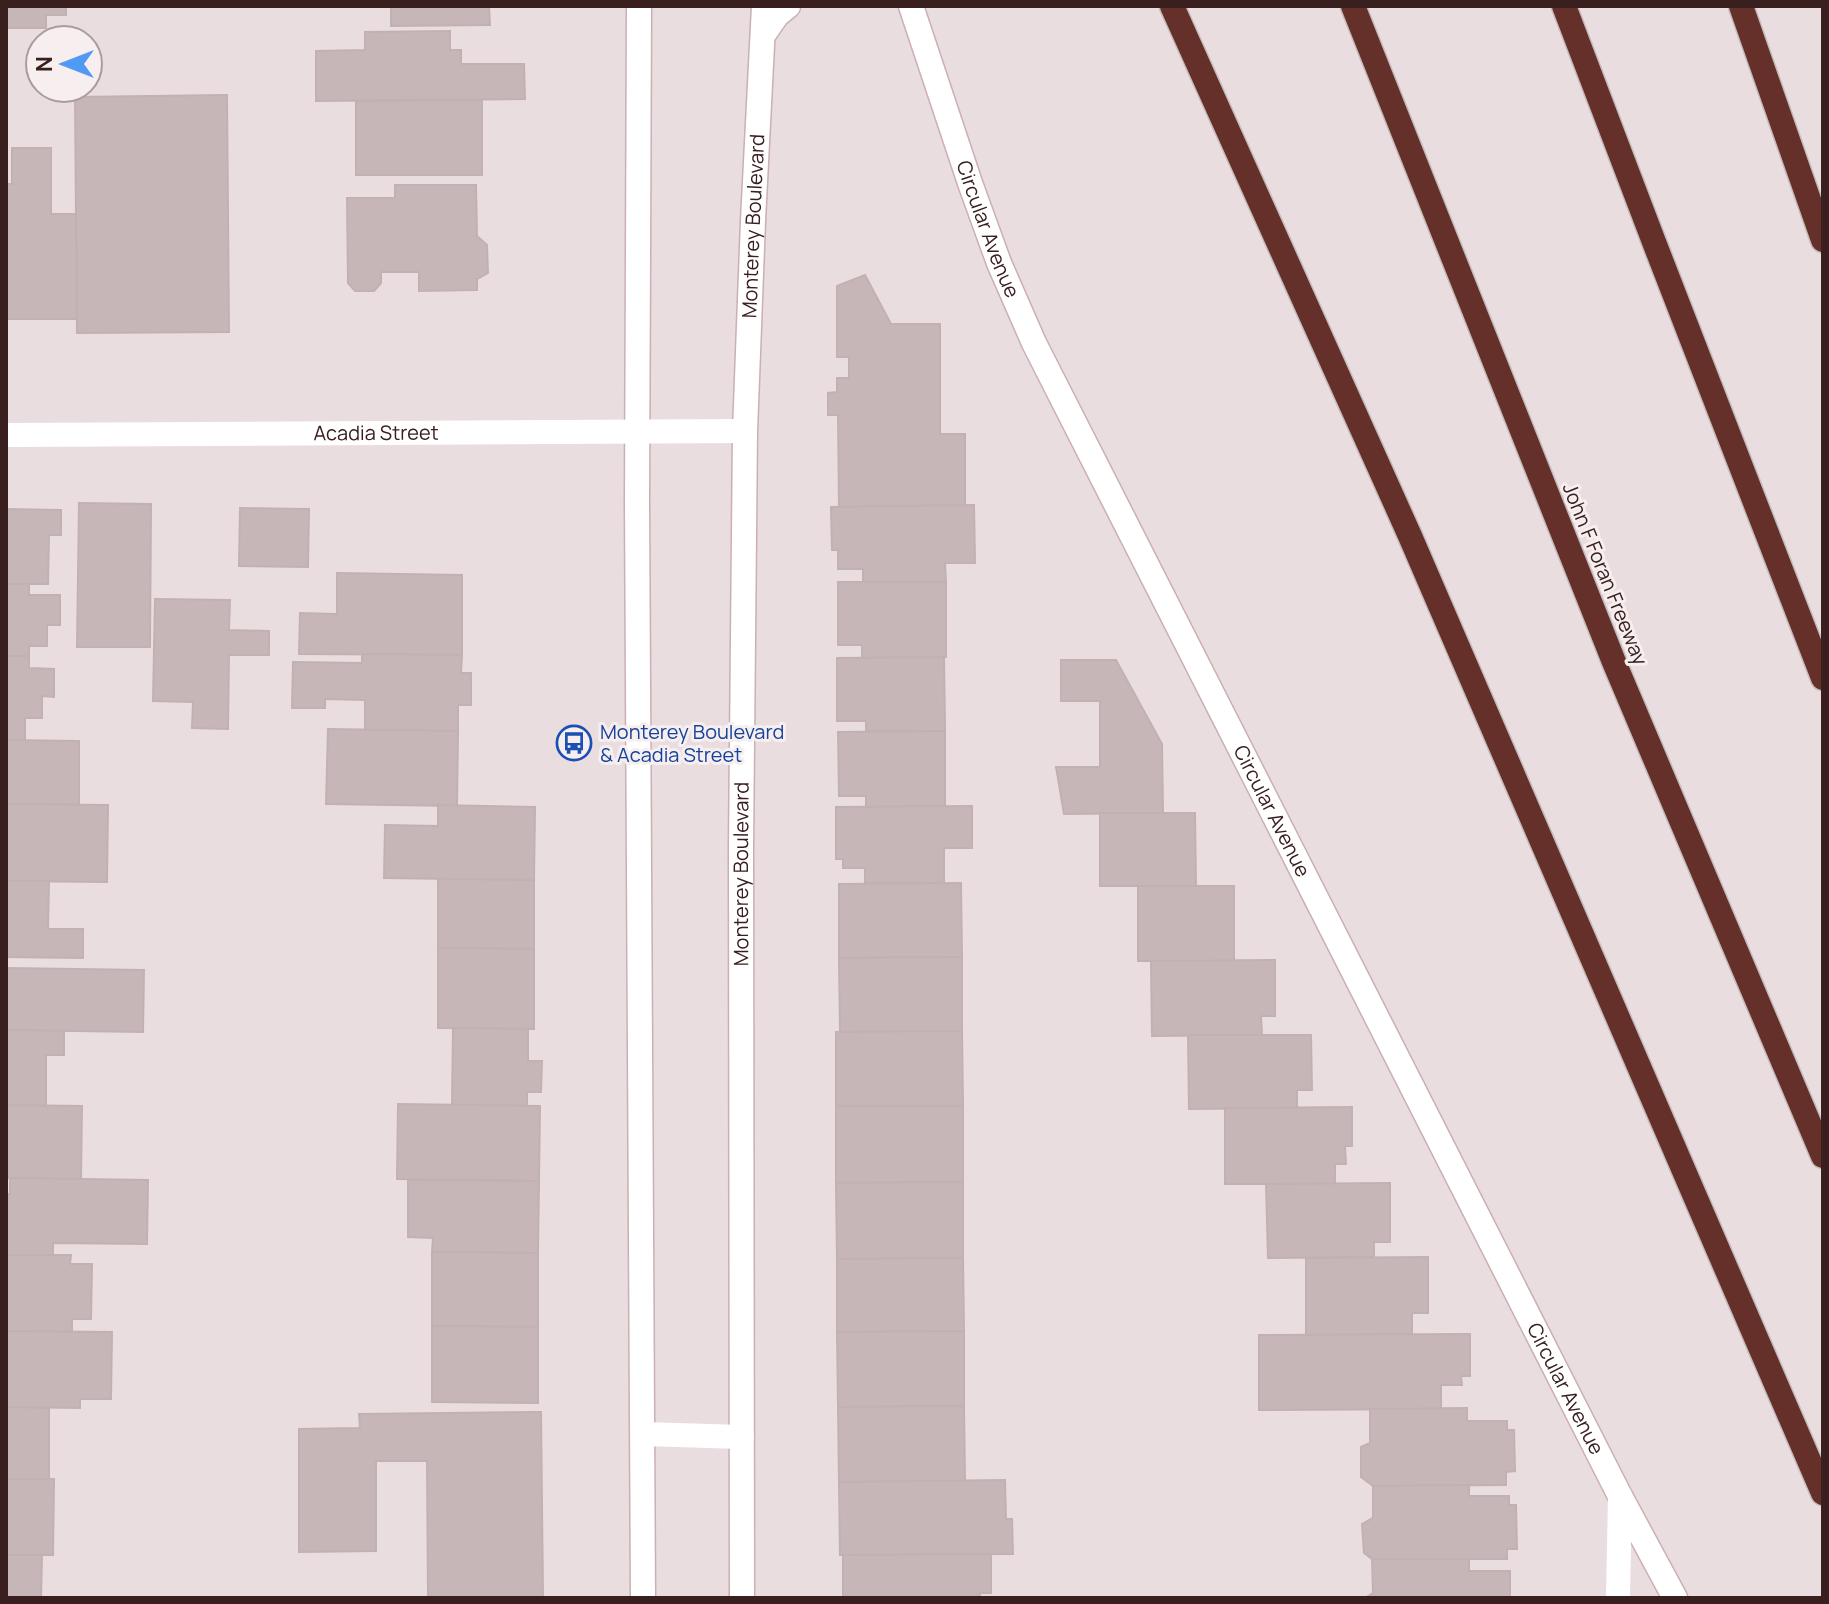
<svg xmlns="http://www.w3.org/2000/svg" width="1829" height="1604" font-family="Manrope,sans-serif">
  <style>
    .building { fill: #c7b6b8; stroke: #c3b0b2; stroke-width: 2 }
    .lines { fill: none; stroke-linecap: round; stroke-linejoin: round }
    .secondary-casing { stroke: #cab0b2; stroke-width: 27 }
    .highway-casing { stroke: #c4bcbc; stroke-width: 27 }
    .lane { stroke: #fff; stroke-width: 24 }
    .street { stroke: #fff; stroke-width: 24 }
    .secondary { stroke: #fff; stroke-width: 24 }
    .highway { stroke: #66302a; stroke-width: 24 }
    .labels { text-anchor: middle; stroke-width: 6; stroke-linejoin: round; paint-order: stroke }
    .street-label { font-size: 20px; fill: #39201f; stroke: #f6eeef }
    .transit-label { font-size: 20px; fill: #164399; stroke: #f6eeef; text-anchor: start }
  </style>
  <rect width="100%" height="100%" fill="#eadddf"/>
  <!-- building -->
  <g class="building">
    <polygon points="6,6 66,6 66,15 46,15 46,28 6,28"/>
    <polygon points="391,6 489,6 490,25 391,26"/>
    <polygon points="450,31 450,50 461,50 461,64 524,64 525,99 316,101 316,51 365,50 365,32"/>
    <polygon points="227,95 229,332 77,333 75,97"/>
    <polygon points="482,100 482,175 356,175 356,101"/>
    <polygon points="12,148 51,148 51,214 76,214 77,319 6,319 6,184 12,184"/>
    <polygon points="395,185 476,185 477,236 487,245 488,273 477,279 477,290 419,291 419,272 381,272 381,283 374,291 355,291 348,283 347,198 395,198"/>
    <polygon points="865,275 891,324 940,324 940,434 965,434 965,505 839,507 838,415 828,415 828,393 837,392 837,378 849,378 849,357 837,357 837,286"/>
    <polygon points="79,503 151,504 150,647 77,647"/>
    <polygon points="974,505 975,563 945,563 946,582 863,582 863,569 838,569 838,550 832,550 831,507"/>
    <polygon points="240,508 309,509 308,567 239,566"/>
    <polygon points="6,509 61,510 61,535 49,535 48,584 6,584"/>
    <polygon points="337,573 462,575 462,655 299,654 300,613 337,614"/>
    <polygon points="838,582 946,582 946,657 862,658 862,645 838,645"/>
    <polygon points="6,584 29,584 29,595 60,595 60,625 47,625 47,646 29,646 29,656 6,656"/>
    <polygon points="155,599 230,600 229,630 269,631 269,655 229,655 228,729 192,728 193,702 153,701"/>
    <polygon points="362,654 462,655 461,673 471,673 471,705 458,705 458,731 365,730 365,700 325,699 325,708 292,708 293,662 362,663"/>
    <polygon points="6,656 29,656 29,668 54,669 54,697 42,696 42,718 25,718 25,740 6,740"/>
    <polygon points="944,657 945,731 866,731 866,721 837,721 837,658"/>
    <polygon points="1061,660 1116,660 1162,744 1163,813 1064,814 1056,767 1100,767 1100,701 1061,701"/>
    <polygon points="328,729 458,731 457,806 326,804"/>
    <polygon points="945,731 945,806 866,807 866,796 839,796 838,732"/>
    <polygon points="6,740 79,741 79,805 6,804"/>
    <polygon points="6,804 108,805 107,882 6,881"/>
    <polygon points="438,805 535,807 534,880 384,878 385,825 438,826"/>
    <polygon points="972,806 972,848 944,848 944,883 865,883 865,868 843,868 843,859 836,859 836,807"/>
    <polygon points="1100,813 1195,813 1196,886 1100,886"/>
    <polygon points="438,879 534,880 534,949 438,948"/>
    <polygon points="6,881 49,881 48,929 83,929 83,958 6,957"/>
    <polygon points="961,883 962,957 839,958 839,884"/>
    <rect x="1138" y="886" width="96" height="75"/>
    <polygon points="438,948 534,949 534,1029 438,1028"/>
    <polygon points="962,957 962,1031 840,1032 839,958"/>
    <polygon points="1275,960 1275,1016 1261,1016 1262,1035 1152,1036 1151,961"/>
    <polygon points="6,968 144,970 143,1032 6,1030"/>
    <polygon points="453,1028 528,1029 528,1061 542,1061 541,1092 527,1092 527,1106 452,1105"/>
    <polygon points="6,1030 64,1031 64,1055 46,1055 46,1106 6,1105"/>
    <polygon points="962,1031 963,1106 836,1106 836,1032"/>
    <polygon points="1188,1035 1311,1035 1312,1090 1297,1090 1297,1108 1189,1109"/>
    <polygon points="398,1104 540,1106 539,1181 397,1179"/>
    <polygon points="6,1105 82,1106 81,1179 6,1178"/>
    <polygon points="836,1106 963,1106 963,1182 836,1183"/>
    <polygon points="1352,1107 1352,1146 1345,1146 1346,1164 1335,1164 1335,1184 1225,1184 1225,1108"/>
    <polygon points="10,1178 148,1180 147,1244 53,1243 53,1255 6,1255 6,1194 10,1194"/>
    <polygon points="408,1180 539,1181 538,1253 432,1252 433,1238 408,1237"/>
    <polygon points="963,1182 963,1258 837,1259 836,1183"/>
    <polygon points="1390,1183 1390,1242 1374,1242 1374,1257 1268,1258 1266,1184"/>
    <polygon points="432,1252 538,1253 538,1327 432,1326"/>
    <polygon points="6,1255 71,1255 70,1264 92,1264 91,1319 72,1319 72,1332 6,1331"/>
    <polygon points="1428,1257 1428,1313 1412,1313 1412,1334 1306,1335 1306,1258"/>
    <polygon points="963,1258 964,1331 837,1332 837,1259"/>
    <polygon points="432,1326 538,1327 538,1403 432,1402"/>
    <polygon points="6,1331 112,1332 111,1399 80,1399 80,1408 6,1407"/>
    <polygon points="964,1331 964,1406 838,1407 837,1332"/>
    <polygon points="1470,1334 1470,1376 1461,1376 1462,1385 1441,1385 1441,1409 1259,1410 1259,1335"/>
    <polygon points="964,1406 965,1481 839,1482 838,1407"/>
    <polygon points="6,1407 49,1408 49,1479 6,1479"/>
    <polygon points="1467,1408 1467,1421 1507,1421 1507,1430 1514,1430 1515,1471 1506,1472 1506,1485 1373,1486 1361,1477 1361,1447 1370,1443 1370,1409"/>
    <polygon points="541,1412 543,1598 428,1598 427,1461 376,1461 376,1551 299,1552 299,1429 360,1428 359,1414"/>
    <polygon points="6,1479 54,1479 53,1555 6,1555"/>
    <polygon points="1005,1480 1006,1519 1012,1519 1013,1554 840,1555 839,1482"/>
    <polygon points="1469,1485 1469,1496 1509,1496 1509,1505 1516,1505 1517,1549 1507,1549 1507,1559 1372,1559 1364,1553 1362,1524 1373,1518 1373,1486"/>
    <polygon points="991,1554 991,1593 980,1593 980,1598 843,1598 843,1555"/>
    <polygon points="6,1555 42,1555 41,1598 6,1598"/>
    <polygon points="1372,1559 1469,1559 1469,1571 1510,1571 1510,1598 1365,1598 1373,1593"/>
  </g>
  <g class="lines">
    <!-- secondary casing -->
    <g class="secondary-casing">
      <g id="secondary">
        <polyline points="639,6 637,502 643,1598"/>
        <path id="s2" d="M911 6 970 183 999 263 1034 343 1620 1496 1675 1598"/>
        <polyline points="763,35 777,15 788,6"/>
        <path id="s3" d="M742 1598 741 847 745 431 753 221 764 6"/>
      </g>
    </g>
    <!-- highway casing -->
    <g class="highway-casing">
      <g id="highway">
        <polyline points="1172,6 1410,536 1823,1493"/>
        <polyline points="1353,6 1614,662 1823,1156"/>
        <polyline points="1564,6 1654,242 1823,678"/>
        <polyline points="1741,6 1823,240"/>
      </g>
    </g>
    <!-- lane -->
    <polyline class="lane" points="643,1434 742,1437"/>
    <!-- street -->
    <g class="street">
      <path id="s1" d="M6 435 745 431"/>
      <polyline points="1618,1598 1620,1496"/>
    </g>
    <!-- secondary -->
    <use href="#secondary" class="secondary"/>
    <!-- highway -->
    <use href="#highway" class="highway"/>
  </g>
  <!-- icons -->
  <defs>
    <g id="bus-ring" transform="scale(1.8)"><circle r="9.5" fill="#f6eeef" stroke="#1a4fb4" stroke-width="1.5"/><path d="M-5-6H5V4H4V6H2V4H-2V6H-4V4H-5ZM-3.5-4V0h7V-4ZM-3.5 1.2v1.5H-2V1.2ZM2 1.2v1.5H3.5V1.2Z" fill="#1a4fb4"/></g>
  </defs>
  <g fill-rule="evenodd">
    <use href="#bus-ring" x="574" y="743"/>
  </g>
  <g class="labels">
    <!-- street labels -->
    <g class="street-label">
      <text dy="7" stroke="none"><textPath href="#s3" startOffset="1372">Monterey Boulevard</textPath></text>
      <text dy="7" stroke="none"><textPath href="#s2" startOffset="236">Circular Avenue</textPath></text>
      <text dy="7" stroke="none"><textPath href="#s1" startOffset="370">Acadia Street</textPath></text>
      <text transform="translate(1605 574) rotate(68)" y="7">John F Foran Freeway</text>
      <text dy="7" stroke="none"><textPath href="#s2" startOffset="884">Circular Avenue</textPath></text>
      <text dy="7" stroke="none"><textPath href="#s3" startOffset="724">Monterey Boulevard</textPath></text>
      <text dy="7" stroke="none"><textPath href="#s2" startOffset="1532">Circular Avenue</textPath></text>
    </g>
    <!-- transit labels -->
    <g class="transit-label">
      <text x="600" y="739">Monterey Boulevard<tspan x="600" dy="23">&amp; Acadia Street</tspan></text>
    </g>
  </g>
  <!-- border -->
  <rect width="1829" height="1604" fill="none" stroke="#39201f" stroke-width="16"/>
  <!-- north arrow -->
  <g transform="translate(64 64) rotate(270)"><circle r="38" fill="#f6eeef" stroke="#aa9c9c" stroke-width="2"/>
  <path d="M0-6L14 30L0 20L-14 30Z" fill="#509af5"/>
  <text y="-12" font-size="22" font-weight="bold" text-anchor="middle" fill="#39201f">N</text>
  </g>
</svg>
